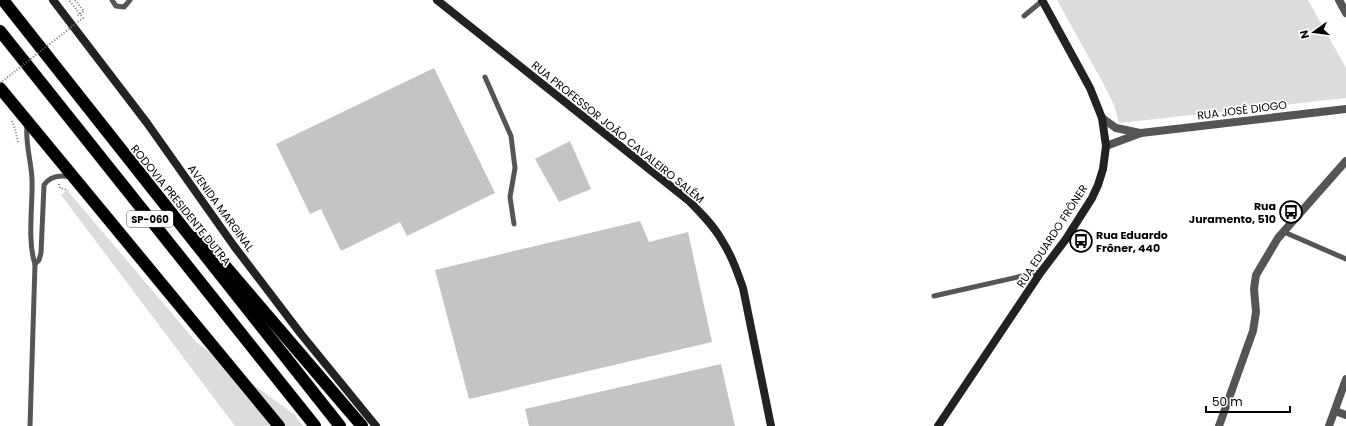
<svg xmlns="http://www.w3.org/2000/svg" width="1346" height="426" font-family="Poppins,sans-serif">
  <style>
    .green { fill: #dcdcdc }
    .building { fill: #c4c4c4 }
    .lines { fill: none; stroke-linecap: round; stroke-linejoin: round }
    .motorway-casing { stroke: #dbdbdb; stroke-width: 13 }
    .path { stroke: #777; stroke-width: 2; stroke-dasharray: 1 2; stroke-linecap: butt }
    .service { stroke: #555; stroke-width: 5 }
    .minor { stroke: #555; stroke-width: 8 }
    .secondary { stroke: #222; stroke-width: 8 }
    .motorway { stroke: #000; stroke-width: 12 }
    .path-bridge { stroke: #777; stroke-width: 2; stroke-dasharray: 1 2; stroke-linecap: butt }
    .labels { text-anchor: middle; stroke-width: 3.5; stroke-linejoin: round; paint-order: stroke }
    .shield { fill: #fff; stroke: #4c4c4c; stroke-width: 1 }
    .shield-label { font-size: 10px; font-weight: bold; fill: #000 }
    .street-label { font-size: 11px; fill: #000; stroke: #fff }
    .poi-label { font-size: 11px; font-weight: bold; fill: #000; stroke: #fff; text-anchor: end }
  </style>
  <rect width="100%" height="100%" fill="#fff"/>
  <!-- green -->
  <g class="green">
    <polygon points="1057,0 1308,0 1346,68 1346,98 1119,123 1114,105 1103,83"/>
    <polygon points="67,190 197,343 295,415 303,426 235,426 61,195"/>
  </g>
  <!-- building -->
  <g class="building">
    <polygon points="434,68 495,193 407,236 400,222 341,251 321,209 310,214 276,144"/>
    <polygon points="570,141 591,189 559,202 535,159"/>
    <polygon points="640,221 649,242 688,232 712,342 469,399 435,270"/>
    <polygon points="721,364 735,426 529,426 525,409"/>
  </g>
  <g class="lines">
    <!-- motorway casing -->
    <g class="motorway-casing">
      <g id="motorway">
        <polyline points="3,0 340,426"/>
        <polyline points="0,31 315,426"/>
        <polyline points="0,88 279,426"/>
        <polyline points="196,238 209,247 362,426"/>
      </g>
    </g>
    <!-- path -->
    <g class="path">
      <polyline points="75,0 84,11 77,16"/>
      <polyline points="12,121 15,129 18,142"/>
      <polyline points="59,184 60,188 68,190"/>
    </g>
    <!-- service -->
    <g class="service">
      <polyline points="112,0 116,6 124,7 130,0"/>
      <polyline points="1024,16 1042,1"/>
      <polyline points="485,77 511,136 515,168 510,197 514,224"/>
      <path d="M27 124C25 143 31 160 32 179 33 204 27 241 35 264L30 426"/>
      <polyline points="1284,232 1346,259"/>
      <path d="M35 264 39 260 41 253 44 185C50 176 61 175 71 177"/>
      <polyline points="934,296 1040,272"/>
    </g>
    <!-- minor -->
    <g class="minor">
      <polyline points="1339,0 1346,13"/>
      <polyline points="1102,118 1116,128 1140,133"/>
      <polyline points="1106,146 1141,133 1346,109"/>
      <polyline points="1335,411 1346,415"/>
      <polyline points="1219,426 1253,331 1256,312 1254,289 1256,275 1278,238 1346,161"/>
      <polyline points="1329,426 1346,379"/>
    </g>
    <!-- secondary -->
    <g class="secondary">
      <polyline points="53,0 147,123 234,246 301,334 376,426"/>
      <path d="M437 0 688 200C700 212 713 225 721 239 731 254 737 271 743 288L771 426"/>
      <polyline points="938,426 1041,272 1066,239 1092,198 1098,185 1103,169 1106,146 1102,118 1090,88 1042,0"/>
    </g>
    <!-- motorway -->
    <use href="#motorway" class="motorway"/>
    <!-- path-bridge -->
    <polyline class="path-bridge" points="0,83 83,18 69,0"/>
  </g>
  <!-- icons -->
  <defs>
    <g id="bus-ring" transform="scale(1.15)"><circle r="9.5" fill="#fff" stroke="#000" stroke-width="1.5"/><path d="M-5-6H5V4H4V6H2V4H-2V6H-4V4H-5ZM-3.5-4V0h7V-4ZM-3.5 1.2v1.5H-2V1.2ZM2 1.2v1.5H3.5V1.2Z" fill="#000"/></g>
  </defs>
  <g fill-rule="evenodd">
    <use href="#bus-ring" x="1291" y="212"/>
    <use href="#bus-ring" x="1081" y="241"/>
  </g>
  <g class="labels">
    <!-- shield labels -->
    <rect class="shield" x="127" y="211" width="46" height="16" rx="3"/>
    <g class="shield-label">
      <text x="150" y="223">SP-060</text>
    </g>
    <!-- street labels -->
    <g class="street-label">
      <text transform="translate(1242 110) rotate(-7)" y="4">RUA JOSÉ DIOGO</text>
      <text transform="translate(618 132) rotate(39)" y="4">RUA PROFESSOR JOÃO CAVALEIRO SALÉM</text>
      <text transform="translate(181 205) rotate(51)" y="4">RODOVIA PRESIDENTE DUTRA</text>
      <text transform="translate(221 208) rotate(54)" y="4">AVENIDA MARGINAL</text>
      <text transform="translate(1052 236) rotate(-57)" y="4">RUA EDUARDO FRÔNER</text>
    </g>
    <!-- poi labels -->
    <g class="poi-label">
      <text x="1276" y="210">Rua<tspan x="1276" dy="13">Juramento, 510</tspan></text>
      <text x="1096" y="239" text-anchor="start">Rua Eduardo<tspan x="1096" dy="13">Frôner, 440</tspan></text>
    </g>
  </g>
  <!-- north arrow -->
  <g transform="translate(1314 32) rotate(256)" stroke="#ffffff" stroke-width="3" paint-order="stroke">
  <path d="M0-3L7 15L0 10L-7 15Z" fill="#000000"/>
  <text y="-6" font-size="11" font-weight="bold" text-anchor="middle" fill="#000000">N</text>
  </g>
  <!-- scale -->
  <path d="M1206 406v6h84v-6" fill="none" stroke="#000000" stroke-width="2"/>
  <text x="1212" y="406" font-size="12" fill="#000000" stroke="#ffffff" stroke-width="3" paint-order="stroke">50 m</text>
</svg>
